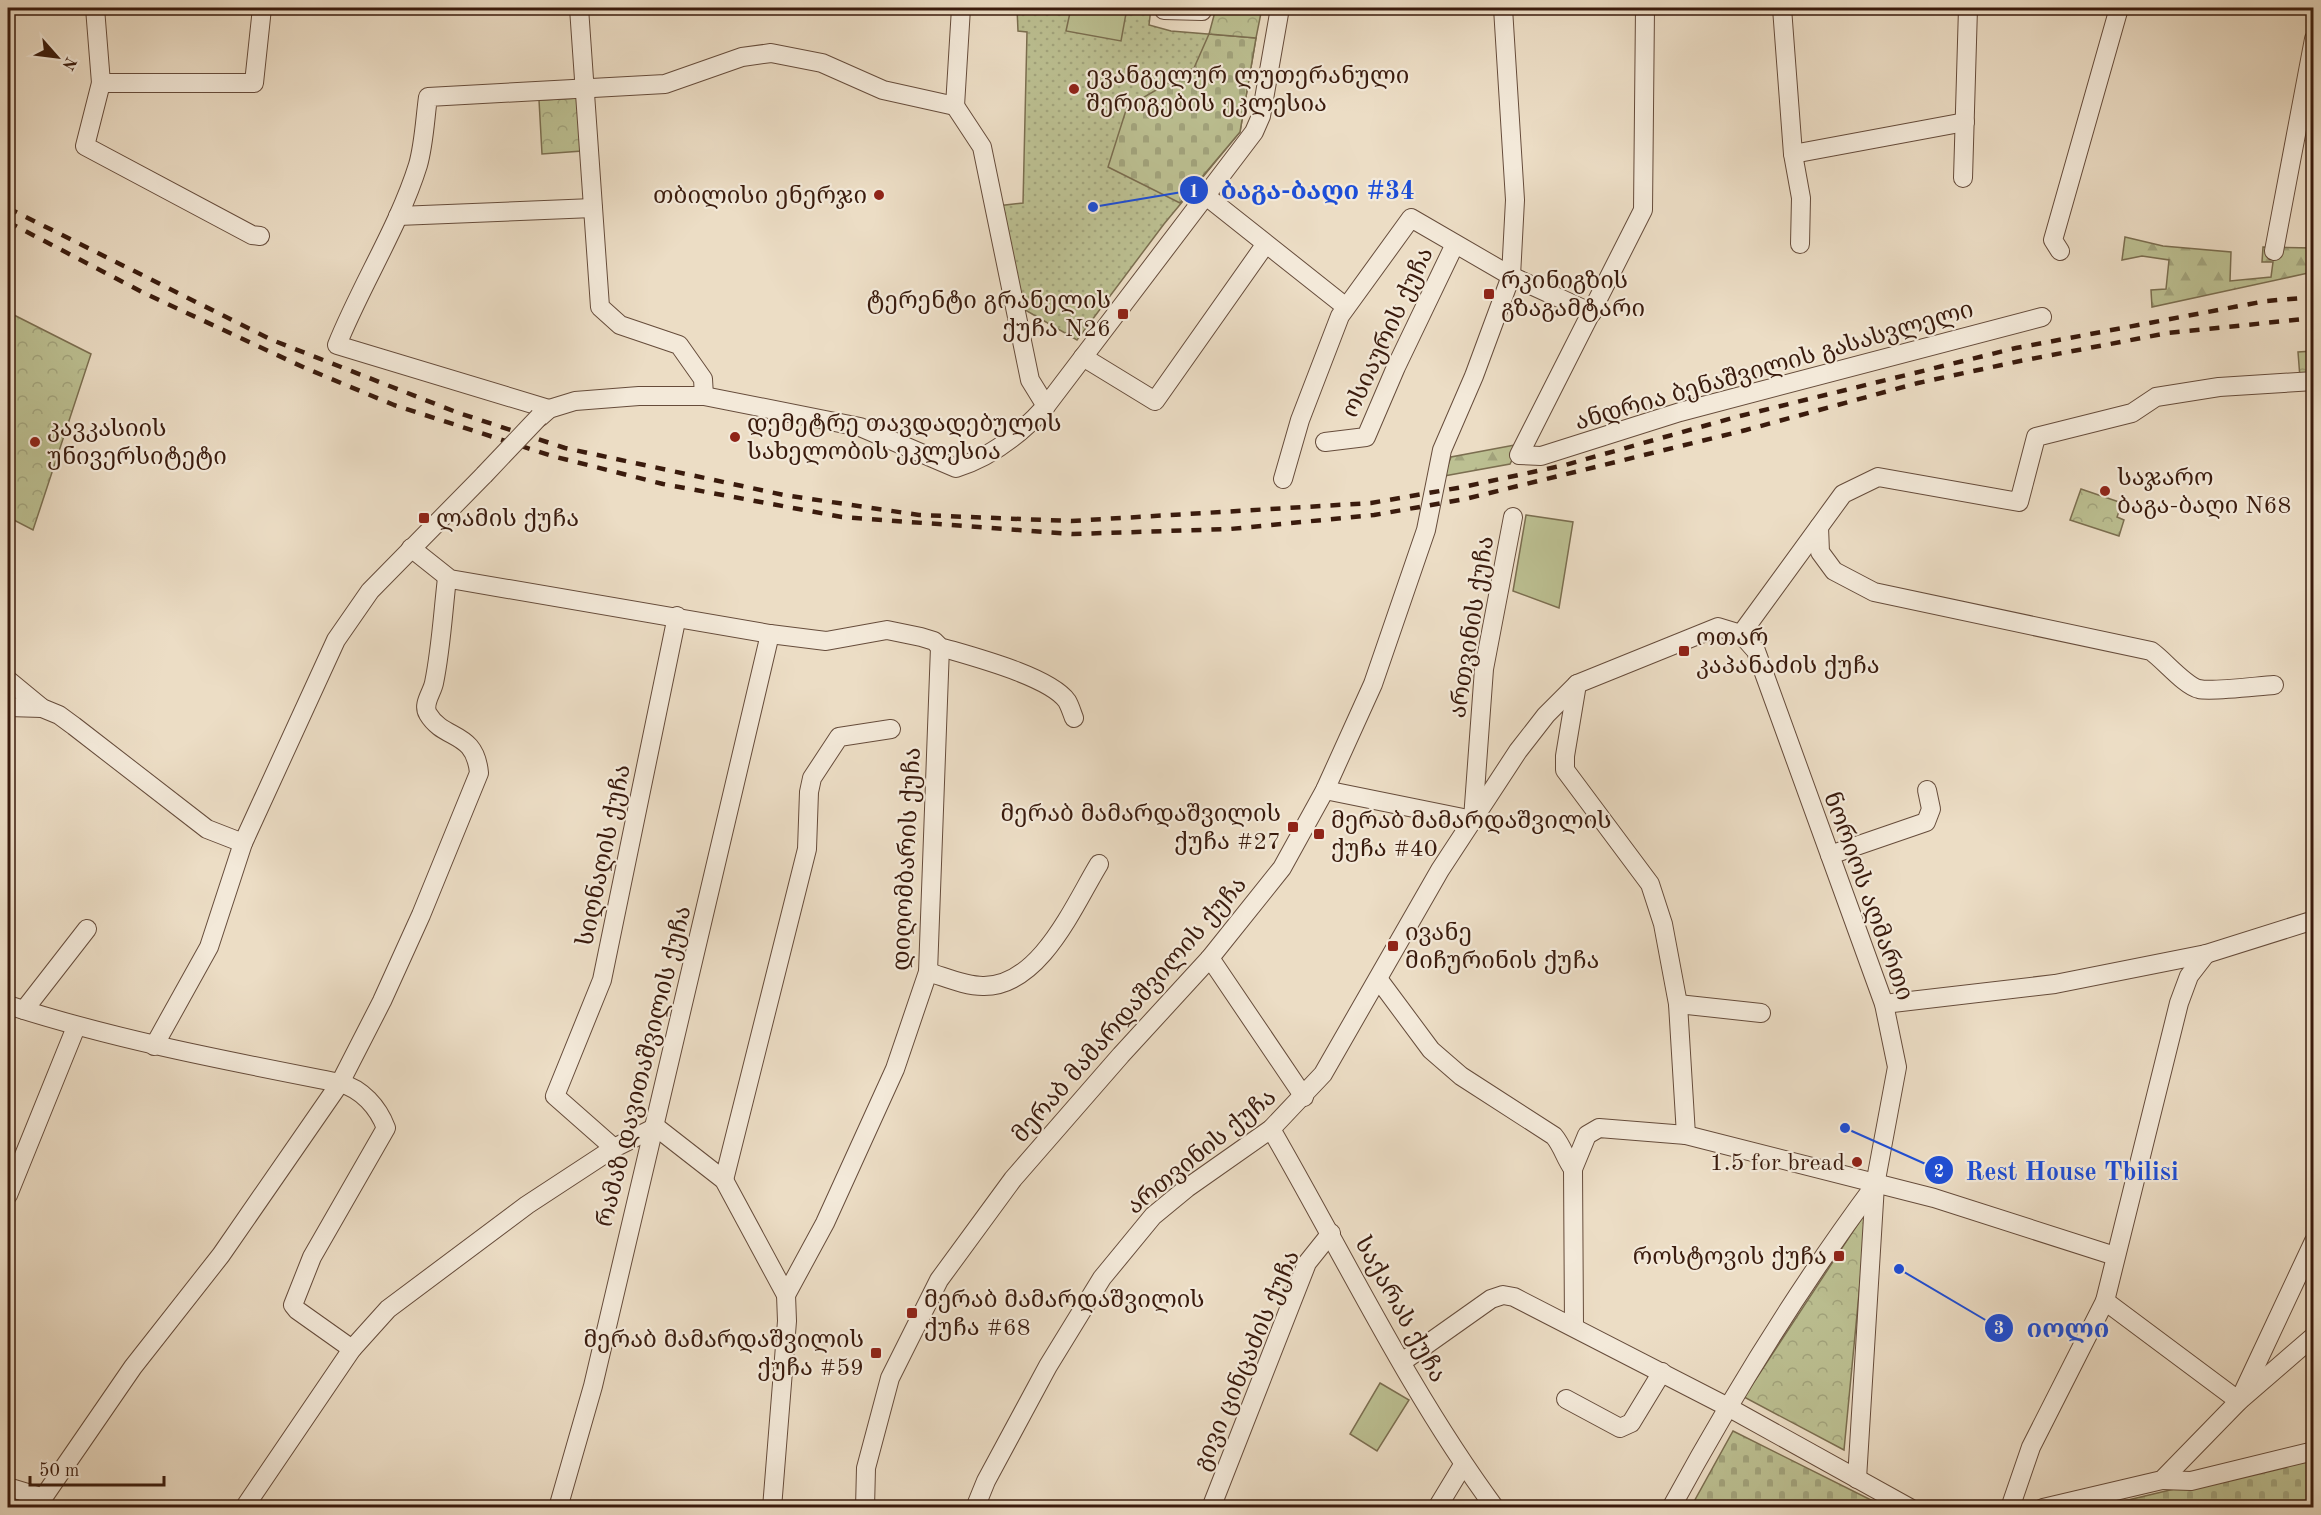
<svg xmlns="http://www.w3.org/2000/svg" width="2321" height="1515" font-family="'Old Standard TT','Noto Serif Georgian',serif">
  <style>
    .grass { fill: url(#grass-dots); stroke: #7b6e50; stroke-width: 1.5 }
    .forest { fill: url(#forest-firs); stroke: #7b6e50; stroke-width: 1.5 }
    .cemetery { fill: url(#cemetery-stones); stroke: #7b6e50; stroke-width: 1.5 }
    .park { fill: url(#park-crowns); stroke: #7b6e50; stroke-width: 1.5 }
    .pitch { fill: #bcc092; stroke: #7b6e50; stroke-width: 1.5 }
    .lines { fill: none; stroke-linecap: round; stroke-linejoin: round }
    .minor-casing { stroke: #664c3b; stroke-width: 20 }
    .minor { stroke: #f3e9d9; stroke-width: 18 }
    .rail { stroke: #3a1b0d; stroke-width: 4.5; stroke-dasharray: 10 10; stroke-linecap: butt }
    .minor-bridge-casing { stroke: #664c3b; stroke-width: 20; stroke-linecap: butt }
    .minor-bridge { stroke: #f3e9d9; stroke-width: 18 }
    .poi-dot { fill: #8f2418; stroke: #f3e9d9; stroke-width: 2 }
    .labels { text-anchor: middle; stroke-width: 4.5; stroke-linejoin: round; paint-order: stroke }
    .poi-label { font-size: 24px; fill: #3a1b0d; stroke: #f3e9d9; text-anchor: start }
    .street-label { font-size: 24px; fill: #3a1b0d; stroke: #f3e9d9 }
    .leader { fill: none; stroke: #1d4ed8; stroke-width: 2 }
    .callout-dot { fill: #1d4ed8; stroke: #f3e9d9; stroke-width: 2 }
    .mark-label { font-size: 18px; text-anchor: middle; font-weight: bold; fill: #fff }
    .callout-label { font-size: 26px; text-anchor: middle; font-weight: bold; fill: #1d4ed8; stroke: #f3e9d9; stroke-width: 4.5; stroke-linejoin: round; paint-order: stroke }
  </style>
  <defs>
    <pattern id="grass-dots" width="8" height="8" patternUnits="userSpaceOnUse" patternTransform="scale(1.5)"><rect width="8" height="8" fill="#bcc092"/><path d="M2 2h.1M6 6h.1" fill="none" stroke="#a2a47d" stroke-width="1.8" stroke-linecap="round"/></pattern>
    <pattern id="forest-firs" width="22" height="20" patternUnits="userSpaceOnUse" patternTransform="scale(1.5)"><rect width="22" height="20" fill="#bcc092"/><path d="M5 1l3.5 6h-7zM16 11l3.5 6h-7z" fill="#a2a47d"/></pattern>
    <pattern id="cemetery-stones" width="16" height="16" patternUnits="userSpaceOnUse" patternTransform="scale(1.5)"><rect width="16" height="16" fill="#bcc092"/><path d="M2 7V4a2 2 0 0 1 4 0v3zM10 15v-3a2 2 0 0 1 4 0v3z" fill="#a2a47d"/></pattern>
    <pattern id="park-crowns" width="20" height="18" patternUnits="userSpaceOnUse" patternTransform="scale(1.5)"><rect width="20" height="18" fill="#bcc092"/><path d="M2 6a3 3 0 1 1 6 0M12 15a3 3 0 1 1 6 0" fill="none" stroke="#a2a47d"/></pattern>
  </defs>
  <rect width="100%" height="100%" fill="#ecddc5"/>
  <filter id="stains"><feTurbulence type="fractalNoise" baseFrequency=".00333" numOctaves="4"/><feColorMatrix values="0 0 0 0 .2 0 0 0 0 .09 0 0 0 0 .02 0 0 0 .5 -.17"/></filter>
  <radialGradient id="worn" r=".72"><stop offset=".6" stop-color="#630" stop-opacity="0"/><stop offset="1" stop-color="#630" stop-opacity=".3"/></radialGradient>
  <!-- grass -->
  <polygon class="grass" points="1017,8 1151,8 1149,25 1171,31 1256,38 1240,132 1164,224 1077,340 1020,307 997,206 1023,203 1027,32 1018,31"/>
  <!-- forest -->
  <g class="forest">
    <polygon points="2125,237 2163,246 2231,252 2230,281 2271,277 2273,262 2262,262 2263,247 2313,248 2313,272 2152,307 2151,290 2166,289 2169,260 2142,256 2122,260"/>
    <polygon points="1520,444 1510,464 1444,476 1451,457"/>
  </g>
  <!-- cemetery -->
  <g class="cemetery">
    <polygon points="1209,34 1256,38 1240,132 1180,203 1108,167 1127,107 1194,68"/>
    <polygon points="1733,1431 1885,1507 1691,1507"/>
    <polygon points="2313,1456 2313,1507 2097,1508 2107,1505"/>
  </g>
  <!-- park -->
  <g class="park">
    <polygon points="1216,8 1262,8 1256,38 1209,34"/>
    <polygon points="579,98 582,151 542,154 539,100"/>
    <polygon points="8,312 91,354 33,530 8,517"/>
    <polygon points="2313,351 2313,377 2300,378 2298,352"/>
    <polygon points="2081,489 2122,503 2117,517 2124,520 2119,536 2070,520"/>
    <polygon points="1867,1210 1844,1450 1744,1397"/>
  </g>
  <!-- pitch -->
  <g class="pitch">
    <polygon points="1071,8 1127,8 1121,41 1066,31"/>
    <polygon points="1526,515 1573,522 1559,608 1513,591"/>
    <polygon points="1380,1383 1409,1400 1377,1451 1350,1434"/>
  </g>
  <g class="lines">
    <!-- minor casing -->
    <g class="minor-casing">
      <g id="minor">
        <polyline points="95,8 101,83 254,83 262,8"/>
        <polyline points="579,8 600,307 620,325 679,345 703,379 704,396"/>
        <polyline points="1645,8 1643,210 1519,455 1541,456 1680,412 2042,317"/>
        <polyline points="1782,8 1793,154 1801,198 1800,244"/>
        <polyline points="1164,10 1202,11 1203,8"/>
        <polyline points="101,83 85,146 252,235 260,236"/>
        <polyline points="955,106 982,147 1030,380 1046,406"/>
        <polyline points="955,106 961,8"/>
        <polyline points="1793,154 1965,122"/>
        <polyline points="1963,178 1968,8"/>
        <polyline points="1206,196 1346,307"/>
        <polyline points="398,216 593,208"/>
        <polyline points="2060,251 2053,240 2119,8"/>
        <polyline points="2274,251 2314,39"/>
        <polyline points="1083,357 1155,401 1265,245"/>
        <path d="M549 409 337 345C361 285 399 226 418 165 424 144 425 119 428 97L665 84 742 57 771 53 822 63 883 90 955 106"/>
        <path d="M540 417 549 409 575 401 639 396H704L860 427 956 468C991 457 1021 434 1046 406L1254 132 1261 116 1280 8"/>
        <polyline points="1325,442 1366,437 1396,367 1455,244"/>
        <polyline points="1283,479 1300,420 1340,316 1411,218 1511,276 1592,313"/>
        <path d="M1819 527 1820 552 1834 571 1874 592 2151 651C2164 660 2185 686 2199 689 2211 692 2258 686 2274 685"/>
        <path d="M411 548 450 579 770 634 826 641 887 630 921 637 934 641 940 647C970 656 1049 676 1067 701 1070 706 1072 713 1074 718"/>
        <polyline points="1741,634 1756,651 1884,1004 1897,1067 1875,1185 1857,1479"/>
        <polyline points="1741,634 1843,494 1878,477 2019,502 2036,437 2132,413 2156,397 2219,387 2314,381"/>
        <polyline points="8,680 42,708 59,715 74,726 207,829 243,843"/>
        <polyline points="1577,684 1565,756 1565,770 1650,884 1663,924 1678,1004 1686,1135"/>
        <polyline points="8,707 42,708"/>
        <polyline points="1325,790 1473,820"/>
        <polyline points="1473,819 1484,669 1513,517"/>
        <polyline points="1830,855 1926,822 1931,809 1927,790"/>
        <polyline points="1210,958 1304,1097"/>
        <path d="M928 972C945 977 965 986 983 986 1040 987 1074 905 1099 864"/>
        <path d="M1379 980 1431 1050 1461 1076 1554 1136C1563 1147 1565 1158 1573 1169"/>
        <polyline points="1678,1004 1761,1013"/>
        <polyline points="1884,1004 2055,984 2206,954 2314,920"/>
        <path d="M8 1005C116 1040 228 1061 340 1083 362 1089 378 1107 386 1128L312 1257 293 1305 297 1310 352 1349"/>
        <polyline points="24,1010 87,929"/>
        <polyline points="154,1046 209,947 243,843 336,640 370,591 484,475"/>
        <polyline points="656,1127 724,1180 786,1295 787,1321 772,1508"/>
        <path d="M1271 1129C1344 1255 1408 1390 1495 1508"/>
        <polyline points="614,1148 555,1096 602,980 677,616"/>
        <polyline points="724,1180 807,849 809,792 812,778 839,737 891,729"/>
        <polyline points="8,1195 76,1027"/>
        <polyline points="786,1295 825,1223 895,1069 928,972 940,647"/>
        <polyline points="2105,1301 2239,1401 2314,1241"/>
        <polyline points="1574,1325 1573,1169 1587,1135 1599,1128 1686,1135 1934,1198 2115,1256"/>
        <polyline points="1402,1362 1491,1299 1503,1295 1514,1297 1726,1406 1910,1508"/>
        <polyline points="1566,1399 1620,1428 1631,1423 1662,1372"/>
        <polyline points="2162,1480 2191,1481 2314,1451"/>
        <polyline points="8,1487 41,1497"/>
        <path d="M36 1508 133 1367 221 1255 340 1083 382 1001 421 915 479 773C475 730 444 741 428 714 422 704 432 693 434 683 441 649 443 612 447 578"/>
        <polyline points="244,1508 352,1349 388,1309 527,1205 614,1148 656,1127"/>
        <polyline points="558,1508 593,1386 770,634"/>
        <polyline points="865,1508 866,1468 890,1378 939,1280 1013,1179 1121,1055 1210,958 1282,868 1325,790 1373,684 1426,530 1442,450 1474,376 1511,276 1515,200 1503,8"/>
        <polyline points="975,1508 986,1481 1048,1366 1102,1278 1153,1216 1187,1188 1271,1129 1323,1074 1440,870 1518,751 1546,715 1577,684 1718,627 1741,634"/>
        <polyline points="1211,1508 1307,1263 1331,1233"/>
        <polyline points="1437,1508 1463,1465"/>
        <path d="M1671 1508C1732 1396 1799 1287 1875 1185"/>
        <polyline points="2010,1508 2031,1447 2105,1301 2179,1003 2189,976 2206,954"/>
        <polyline points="2043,1508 2162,1480 2239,1401 2314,1336"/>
      </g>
    </g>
    <!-- minor -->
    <use href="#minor" class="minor"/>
    <!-- rail -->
    <g class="rail">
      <polyline points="8,208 272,340 456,412 565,448 784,495 919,515 1071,521 1371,503 1463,487 1565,465 1736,417 2016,348 2266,301 2314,297"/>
      <polyline points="8,222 144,293 305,368 394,405 552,456 663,484 842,517 1073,534 1230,529 1374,515 1465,499 1746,430 1918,383 2020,361 2168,333 2314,318"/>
    </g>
    <!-- minor-bridge casing -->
    <g class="minor-bridge-casing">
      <polyline id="minor-bridge" points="484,475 539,417"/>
    </g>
    <!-- minor-bridge -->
    <use href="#minor-bridge" class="minor-bridge"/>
  </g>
  <!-- markers -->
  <g class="poi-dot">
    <circle cx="1074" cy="89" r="6"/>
    <circle cx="879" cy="195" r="6"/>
    <rect x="1483" y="288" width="12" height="12" rx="3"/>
    <rect x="1117" y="308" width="12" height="12" rx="3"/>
    <circle cx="735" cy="437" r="6"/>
    <circle cx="35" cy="442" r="6"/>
    <circle cx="2105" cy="491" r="6"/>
    <rect x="418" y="512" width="12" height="12" rx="3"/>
    <rect x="1678" y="645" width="12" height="12" rx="3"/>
    <rect x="1287" y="821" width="12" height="12" rx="3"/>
    <rect x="1313" y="828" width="12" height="12" rx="3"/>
    <rect x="1387" y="940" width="12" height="12" rx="3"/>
    <circle cx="1857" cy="1162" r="6"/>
    <rect x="1833" y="1250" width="12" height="12" rx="3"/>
    <rect x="906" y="1307" width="12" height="12" rx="3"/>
    <rect x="870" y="1347" width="12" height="12" rx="3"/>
  </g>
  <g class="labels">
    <!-- poi labels -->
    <g class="poi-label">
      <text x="1086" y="83">ევანგელურ ლუთერანული<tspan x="1086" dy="28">შერიგების ეკლესია</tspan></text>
      <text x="867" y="203" text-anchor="end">თბილისი ენერჯი</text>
      <text x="1501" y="288">რკინიგზის<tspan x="1501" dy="28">გზაგამტარი</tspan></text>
      <text x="1111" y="308" text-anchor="end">ტერენტი გრანელის<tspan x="1111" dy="28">ქუჩა N26</tspan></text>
      <text x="747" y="431">დემეტრე თავდადებულის<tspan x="747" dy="28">სახელობის ეკლესია</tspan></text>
      <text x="47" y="436">კავკასიის<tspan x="47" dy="28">უნივერსიტეტი</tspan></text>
      <text x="2117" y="485">საჯარო<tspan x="2117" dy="28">ბაგა-ბაღი N68</tspan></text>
      <text x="436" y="526">ლამის ქუჩა</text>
      <text x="1696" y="645">ოთარ<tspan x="1696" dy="28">კაპანაძის ქუჩა</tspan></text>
      <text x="1281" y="821" text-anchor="end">მერაბ მამარდაშვილის<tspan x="1281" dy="28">ქუჩა #27</tspan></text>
      <text x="1331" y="828">მერაბ მამარდაშვილის<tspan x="1331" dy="28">ქუჩა #40</tspan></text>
      <text x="1405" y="940">ივანე<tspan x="1405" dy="28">მიჩურინის ქუჩა</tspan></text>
      <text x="1845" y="1170" text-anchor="end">1.5 for bread</text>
      <text x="1827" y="1264" text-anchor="end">როსტოვის ქუჩა</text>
      <text x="924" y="1307">მერაბ მამარდაშვილის<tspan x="924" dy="28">ქუჩა #68</tspan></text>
      <text x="864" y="1347" text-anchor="end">მერაბ მამარდაშვილის<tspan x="864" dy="28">ქუჩა #59</tspan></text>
    </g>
    <!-- street labels -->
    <g class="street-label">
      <text transform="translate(1387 332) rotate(-65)" y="8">ოსიაურის ქუჩა</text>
      <text transform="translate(1774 365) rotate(-16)" y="8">ანდრია ბენაშვილის გასასვლელი</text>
      <text transform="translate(1471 627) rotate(-81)" y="8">ართვინის ქუჩა</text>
      <text transform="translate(603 855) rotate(-78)" y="8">სიღნაღის ქუჩა</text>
      <text transform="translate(906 859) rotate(-87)" y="8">დიღომბარის ქუჩა</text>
      <text transform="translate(1869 896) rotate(70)" y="8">ნორიოს აღმართი</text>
      <text transform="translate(1129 1009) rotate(-49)" y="8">მერაბ მამარდაშვილის ქუჩა</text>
      <text transform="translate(643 1066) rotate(-76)" y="8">რამაზ დავითაშვილის ქუჩა</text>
      <text transform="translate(1201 1151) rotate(-39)" y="8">ართვინის ქუჩა</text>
      <text transform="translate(1401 1309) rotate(61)" y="8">საქარას ქუჩა</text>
      <text transform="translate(1246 1360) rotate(-67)" y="8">გივი ცინცაძის ქუჩა</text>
    </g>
  </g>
  <!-- callouts -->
  <path class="leader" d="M1093 207L1194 190M1845 1128L1939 1170M1899 1269L1999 1328"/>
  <g class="callout-dot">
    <circle cx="1093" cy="207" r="6"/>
    <circle cx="1845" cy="1128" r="6"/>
    <circle cx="1899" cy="1269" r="6"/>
    <circle cx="1194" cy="190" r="15"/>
    <circle cx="1939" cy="1170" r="15"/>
    <circle cx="1999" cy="1328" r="15"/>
  </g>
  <g class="mark-label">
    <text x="1194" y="197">1</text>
    <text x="1939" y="1177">2</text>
    <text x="1999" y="1334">3</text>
  </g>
  <g class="callout-label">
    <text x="1318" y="199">ბაგა-ბაღი #34</text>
    <text x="2072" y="1180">Rest House Tbilisi</text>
    <text x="2068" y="1337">იოლი</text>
  </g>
  <!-- margin -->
  <rect width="2321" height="1515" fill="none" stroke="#ecddc5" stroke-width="30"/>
  <rect x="9" y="9" width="2303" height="1497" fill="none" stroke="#3a1b0d" stroke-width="3"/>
  <rect x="15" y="15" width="2291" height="1485" fill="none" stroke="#3a1b0d" stroke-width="1.5"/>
  <!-- north arrow -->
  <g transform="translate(57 57) rotate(118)" stroke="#f3e9d9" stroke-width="4.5" paint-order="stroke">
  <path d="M0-4.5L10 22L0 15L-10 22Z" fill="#3a1b0d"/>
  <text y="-9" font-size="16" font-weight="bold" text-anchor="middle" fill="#3a1b0d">N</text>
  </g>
  <!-- scale -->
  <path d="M30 1476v9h134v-9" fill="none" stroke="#3a1b0d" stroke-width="3"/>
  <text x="39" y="1476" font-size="18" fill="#3a1b0d" stroke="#f3e9d9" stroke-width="4.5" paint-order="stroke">50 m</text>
  <rect width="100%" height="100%" filter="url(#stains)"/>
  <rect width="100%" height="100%" fill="url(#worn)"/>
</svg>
